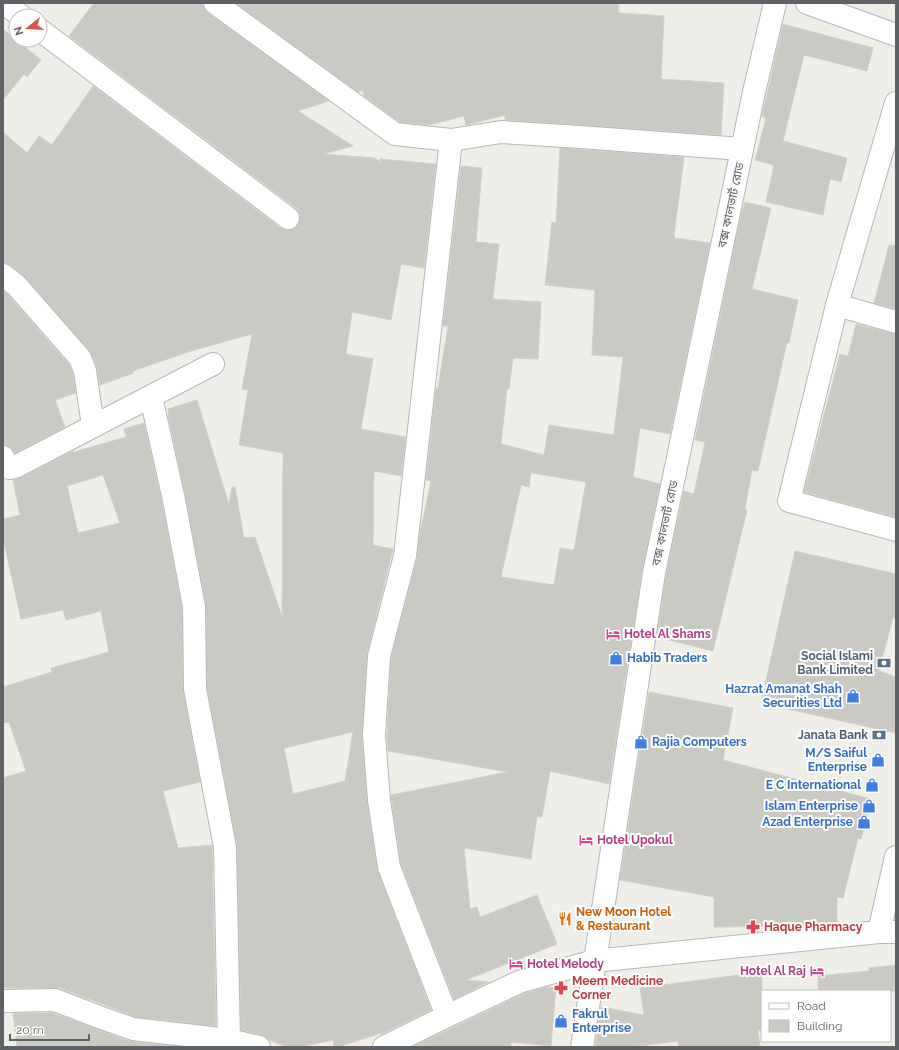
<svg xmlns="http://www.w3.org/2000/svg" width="899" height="1050" font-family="Raleway,'Noto Sans Bengali',sans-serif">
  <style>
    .building { fill: #cbc9c4; stroke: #d3d0c7; fill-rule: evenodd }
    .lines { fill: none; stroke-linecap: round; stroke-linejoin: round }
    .minor-casing { stroke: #b4b7ba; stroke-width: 24 }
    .tertiary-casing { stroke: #b4b7ba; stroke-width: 24 }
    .minor { stroke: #fff; stroke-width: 22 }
    .tertiary { stroke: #fff; stroke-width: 22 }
    .labels { text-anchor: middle; stroke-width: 4; stroke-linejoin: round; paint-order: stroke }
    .street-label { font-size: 12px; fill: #5f6266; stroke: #fff }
    .hotel-label { font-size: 12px; font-weight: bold; fill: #b23c85; stroke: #fff; text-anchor: start }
    .service-label { font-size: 12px; font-weight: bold; fill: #4e5e75; stroke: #fff; text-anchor: end }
    .shop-label { font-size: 12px; font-weight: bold; fill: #366cbe; stroke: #fff; text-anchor: end }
    .food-label { font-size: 12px; font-weight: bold; fill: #c56008; stroke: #fff; text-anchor: start }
    .health-label { font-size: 12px; font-weight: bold; fill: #be3a42; stroke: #fff; text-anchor: start }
  </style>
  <rect width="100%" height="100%" fill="#efeee8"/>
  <!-- building -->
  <g class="building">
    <path d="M94 3H203L204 8 208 13 329 101 298 111 353 146 323 154 374 158 381 162 380 159 436 164 424 268 401 264 391 320 352 312 346 354 373 359 361 429 406 437 401 476 374 471 373 545 393 549 367 653 362 736 367 801 377 869 431 1010 381 1034V1033L338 1047H334L333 1040 301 1047H287L269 1040 267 1038 262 1035 241 1030 237 845 207 688 206 605 186 498 168 415H169L168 409 197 400 229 505 232 487H235L244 538 255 537 282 617 283 453 239 445 248 390 242 389 252 334 191 351 133 371 134 373 100 385 97 367 89 350 25 277 11 265 3 263V132L27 153 39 136 52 145 93 86 280 228 287 230 293 229 298 225 300 219V214L296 208 69 36ZM353 732 345 781 293 794 284 748Z"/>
    <polygon points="236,3 618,3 619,13 664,16 661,79 724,83 721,135 505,120 505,115 466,125 464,116 429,125 400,122 364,96 363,90 358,92"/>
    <polygon points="783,24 873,48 867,71 804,55 783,141 847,158 841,182 830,179 823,215 766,202 774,165 755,160 766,118 762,116"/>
    <polygon points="3,29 41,60 27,77 24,74 3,100"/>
    <path d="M560 148 684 157 674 236 675 237V238L710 243 670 434 640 428 633 477 660 484 642 571 626 674 623 687H624L609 784 550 771 542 817 537 816 531 859 464 848 470 909 477 907 480 917 537 895 557 944 466 980 489 982 454 999 401 864 391 795 508 772 388 751 387 735 391 658 417 559 420 533 431 481 426 480 436 388H438L448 326H443L461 166 482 168 476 242 499 244 493 299 541 302 538 359 513 358 509 389 507 388 501 444 544 455 549 425 614 435 623 357 592 355 595 290 545 285 552 222 556 223ZM531 473 586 482 574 550 560 548 554 585 501 577 521 485 529 487Z"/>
    <polygon points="745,202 771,208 752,289 798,300 789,343 787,342 758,471 752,470 745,509 747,510 713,651 657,637 666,575 684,491 694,494 705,442 695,440 740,219"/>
    <polygon points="889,245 896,246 896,309 874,303"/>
    <polygon points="3,291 7,294 69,365 73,374 76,393 55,400 65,427 15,453 11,447 5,445 3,437"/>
    <polygon points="856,324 893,334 896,334 896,517 804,492 840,354 848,356"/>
    <path d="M144 423 162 503 182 608 183 691 200 782 163 791 178 848 212 845 216 1026 136 1017 60 988H3V778L26 771 9 722 3 723V687L52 672 51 668 109 652 101 611 66 620 63 610 21 619 3 538V519L20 515 13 480 21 478 73 451 74 452 126 437 124 429ZM103 475 120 523 78 533 67 486Z"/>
    <polygon points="795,551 896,574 896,618 893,617 879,671 896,677 896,733 761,703"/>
    <polygon points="649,692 733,708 723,760 871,799 861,839 858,838 843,898 837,897 837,924 810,926 714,927 714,897 620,880"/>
    <polygon points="896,965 896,991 818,991 818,976 869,971 869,968"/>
    <polygon points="762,972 762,1030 758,1030 760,1047 679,1047 678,1041 632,1047 595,1047 601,1007 644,1015 640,988"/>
    <polygon points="547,987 556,988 551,1046 511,1042 511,1047 412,1047 523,994"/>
    <polygon points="13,1013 53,1013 129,1041 180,1047 17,1047"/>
  </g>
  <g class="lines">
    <!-- minor casing -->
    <g class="minor-casing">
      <g id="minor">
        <polyline points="4,3 21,16"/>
        <polyline points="215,3 395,134 451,140 501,132 580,137 742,149"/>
        <polyline points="807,3 896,35"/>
        <polyline points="40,30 288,218"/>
        <polyline points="896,103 837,305 789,501 896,530"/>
        <polyline points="3,275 16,285 80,358 85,371 93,426"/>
        <polyline points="837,305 896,322"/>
        <polyline points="151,397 174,500 194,607 195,689 225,847 229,1040"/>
        <polyline points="3,457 7,466 10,468 15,467 213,364"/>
        <polyline points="879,932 896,857"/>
        <polyline points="3,1001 55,1000 99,1017 133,1029 229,1040 259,1047"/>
        <polyline points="447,1016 389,867 379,800 374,735 379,656 405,556 451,140"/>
        <polyline points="384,1047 447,1016 519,982 594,961 879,932 896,932"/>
      </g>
    </g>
    <!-- tertiary casing -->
    <g class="tertiary-casing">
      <polyline id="tertiary" points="582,1047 654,573 754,92 775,3"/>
    </g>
    <!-- minor -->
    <use href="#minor" class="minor"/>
    <!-- tertiary -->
    <use href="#tertiary" class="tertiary"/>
  </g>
  <!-- icons -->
  <defs>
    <g id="hotel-bare" transform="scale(1.08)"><path d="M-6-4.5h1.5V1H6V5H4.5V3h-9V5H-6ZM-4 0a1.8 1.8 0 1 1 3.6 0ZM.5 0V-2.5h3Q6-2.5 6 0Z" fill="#d1479c" stroke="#fff" stroke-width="2.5" paint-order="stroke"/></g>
    <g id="shop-bare" transform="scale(1.08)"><path d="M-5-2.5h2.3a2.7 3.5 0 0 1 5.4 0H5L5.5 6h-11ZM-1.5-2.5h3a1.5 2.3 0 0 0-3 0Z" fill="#3f7fe0" stroke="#fff" stroke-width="2.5" paint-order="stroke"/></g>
    <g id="bank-bare" transform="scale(1.08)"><path d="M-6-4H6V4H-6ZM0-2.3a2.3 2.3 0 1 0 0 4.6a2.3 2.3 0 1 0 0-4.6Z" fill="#5c6f8a" stroke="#fff" stroke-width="2.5" paint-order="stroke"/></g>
    <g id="restaurant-bare" transform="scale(1.08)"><path d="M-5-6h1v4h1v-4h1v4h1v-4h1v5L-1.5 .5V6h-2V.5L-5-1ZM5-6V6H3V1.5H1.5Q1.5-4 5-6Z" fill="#e8710a" stroke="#fff" stroke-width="2.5" paint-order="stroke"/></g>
    <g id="pharmacy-bare" transform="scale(1.08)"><path d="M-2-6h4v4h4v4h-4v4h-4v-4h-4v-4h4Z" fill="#e0444e" stroke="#fff" stroke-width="2.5" paint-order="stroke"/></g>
  </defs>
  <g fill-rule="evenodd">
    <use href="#hotel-bare" x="613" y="634"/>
    <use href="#shop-bare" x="616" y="658"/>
    <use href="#bank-bare" x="884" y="663"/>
    <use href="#shop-bare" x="853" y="696"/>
    <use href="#bank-bare" x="879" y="735"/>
    <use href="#shop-bare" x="641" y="742"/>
    <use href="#shop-bare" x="878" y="760"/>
    <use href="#shop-bare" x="872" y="785"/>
    <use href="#shop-bare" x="869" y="806"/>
    <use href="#shop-bare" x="864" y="822"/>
    <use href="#hotel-bare" x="586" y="840"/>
    <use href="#restaurant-bare" x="565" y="919"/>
    <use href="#pharmacy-bare" x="753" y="927"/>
    <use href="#hotel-bare" x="516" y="964"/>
    <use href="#hotel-bare" x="817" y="971"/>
    <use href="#pharmacy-bare" x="561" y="988"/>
    <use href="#shop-bare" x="561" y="1021"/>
  </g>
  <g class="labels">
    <!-- street labels -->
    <g class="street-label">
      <text transform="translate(731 205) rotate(-78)" y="4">বক্স কালভার্ট রোড</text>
      <text transform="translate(665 523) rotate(-78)" y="4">বক্স কালভার্ট রোড</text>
    </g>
    <!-- hotel labels -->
    <g class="hotel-label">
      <text x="624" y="638">Hotel Al Shams</text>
      <text x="597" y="844">Hotel Upokul</text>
      <text x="527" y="968">Hotel Melody</text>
      <text x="806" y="975" text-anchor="end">Hotel Al Raj</text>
    </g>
    <!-- service labels -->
    <g class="service-label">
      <text x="873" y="660">Social Islami<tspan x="873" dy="14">Bank Limited</tspan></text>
      <text x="868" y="739">Janata Bank</text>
    </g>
    <!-- shop labels -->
    <g class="shop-label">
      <text x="627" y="662" text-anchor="start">Habib Traders</text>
      <text x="842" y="693">Hazrat Amanat Shah<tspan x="842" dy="14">Securities Ltd</tspan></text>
      <text x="652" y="746" text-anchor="start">Rajia Computers</text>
      <text x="867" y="757">M/S Saiful<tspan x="867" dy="14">Enterprise</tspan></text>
      <text x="861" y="789">E C International</text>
      <text x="858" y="810">Islam Enterprise</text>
      <text x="853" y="826">Azad Enterprise</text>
      <text x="572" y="1018" text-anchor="start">Fakrul<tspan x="572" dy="14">Enterprise</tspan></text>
    </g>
    <!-- food labels -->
    <g class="food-label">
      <text x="576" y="916">New Moon Hotel<tspan x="576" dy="14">&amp; Restaurant</tspan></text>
    </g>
    <!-- health labels -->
    <g class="health-label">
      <text x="764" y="931">Haque Pharmacy</text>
      <text x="572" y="985">Meem Medicine<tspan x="572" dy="14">Corner</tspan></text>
    </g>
  </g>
  <!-- border -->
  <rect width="899" height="1050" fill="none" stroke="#5f6266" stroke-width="8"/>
  <!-- legend -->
  <rect x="761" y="990" width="130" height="52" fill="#ffffff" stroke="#bfc0c2"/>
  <rect x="769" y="1003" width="20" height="6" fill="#ffffff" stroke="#bfc0c2"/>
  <text x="797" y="1010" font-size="12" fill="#5f6266">Road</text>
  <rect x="769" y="1020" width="20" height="12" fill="#cbc9c4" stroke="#bfc0c2"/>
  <text x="797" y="1030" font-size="12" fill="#5f6266">Building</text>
  <!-- north arrow -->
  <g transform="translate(28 28) rotate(252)"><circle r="19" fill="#ffffff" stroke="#bfc0c2"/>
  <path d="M0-3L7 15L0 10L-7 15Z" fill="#d55948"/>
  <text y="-6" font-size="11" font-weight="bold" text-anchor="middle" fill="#5f6266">N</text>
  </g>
  <!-- scale -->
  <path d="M10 1034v6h79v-6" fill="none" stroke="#5f6266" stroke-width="2"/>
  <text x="16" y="1034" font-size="12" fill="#5f6266" stroke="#ffffff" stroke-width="3" paint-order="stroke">20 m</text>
</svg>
